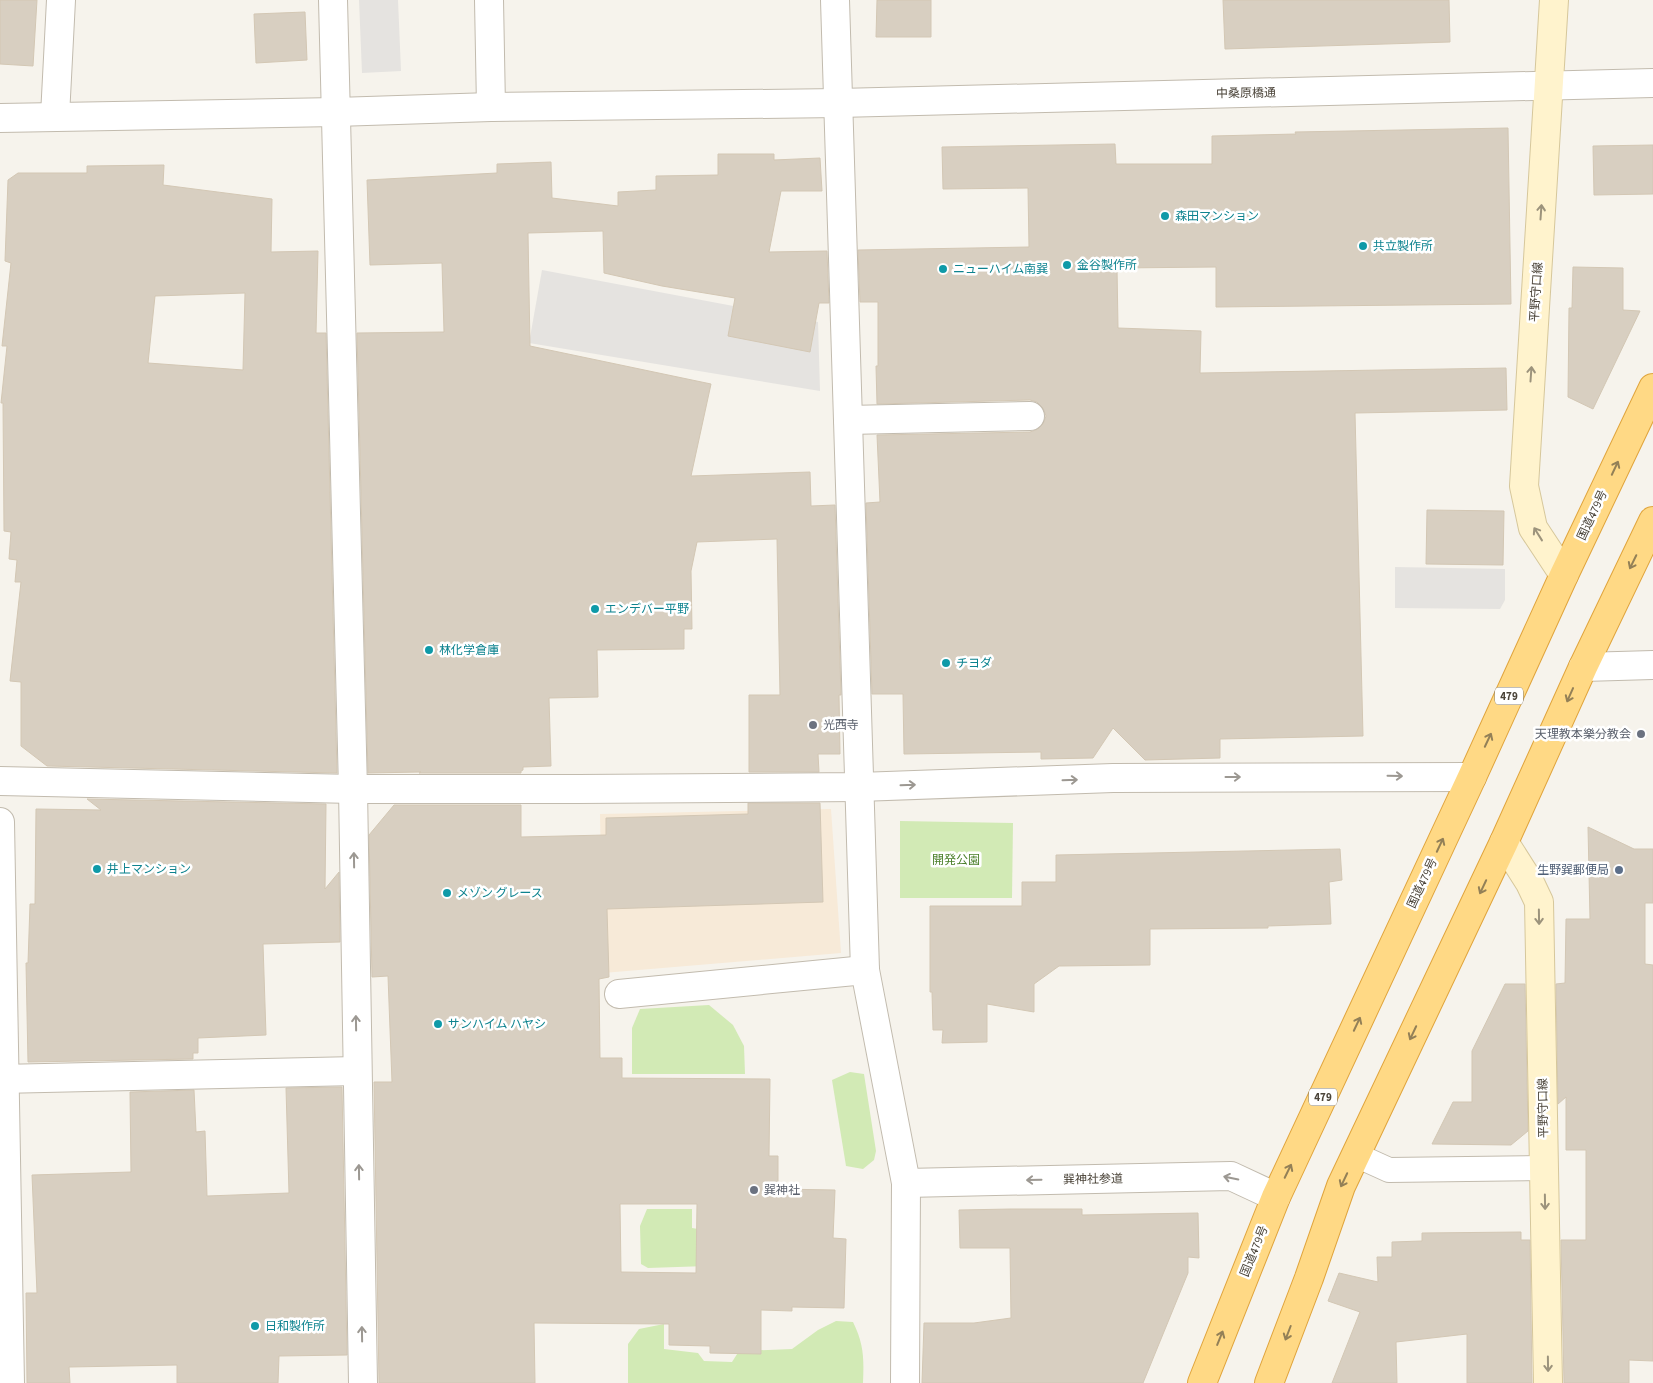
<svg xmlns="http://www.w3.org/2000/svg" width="1653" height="1383" font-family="'Source Sans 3','Noto Sans JP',sans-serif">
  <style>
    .commercial { fill: #f7ead8 }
    .green { fill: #d2eab5 }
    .parking { fill: #e5e3e0 }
    .building { fill: #d8cfc1; stroke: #d3c7b4; fill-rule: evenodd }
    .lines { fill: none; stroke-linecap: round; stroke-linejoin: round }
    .pedestrian-casing { stroke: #c2bbae; stroke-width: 26 }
    .minor-casing { stroke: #c2bbae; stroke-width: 30 }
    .tertiary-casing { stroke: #c2bbae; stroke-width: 30 }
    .secondary-casing { stroke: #d6c79b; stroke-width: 30 }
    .trunk-casing { stroke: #e0a43c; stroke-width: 30 }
    .pedestrian { stroke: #fff; stroke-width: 24 }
    .minor { stroke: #fff; stroke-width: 28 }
    .tertiary { stroke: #fff; stroke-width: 28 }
    .secondary { stroke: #fff3cd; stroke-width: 28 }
    .trunk { stroke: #ffd985; stroke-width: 28 }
    .oneway { stroke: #9c937c }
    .oneway2 { stroke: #938057 }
    .oneway3 { stroke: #9c9892 }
    .culture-dot { fill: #0f9aa8; stroke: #fff; stroke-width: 2 }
    .worship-dot { fill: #6b7280; stroke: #fff; stroke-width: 2 }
    .service-dot { fill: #5c6f8a; stroke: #fff; stroke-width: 2 }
    .labels { text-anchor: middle; stroke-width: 5; stroke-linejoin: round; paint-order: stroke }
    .shield { fill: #fff; stroke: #817c74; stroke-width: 1 }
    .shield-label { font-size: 11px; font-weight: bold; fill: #4b4439 }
    .street-label { font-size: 12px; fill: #4b4439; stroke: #fff }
    .culture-label { font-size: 12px; fill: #0d838f; stroke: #fff; text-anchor: start }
    .worship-label { font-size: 12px; fill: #5b616d; stroke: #fff; text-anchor: start }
    .park-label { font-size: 12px; fill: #4a7f2a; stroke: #fff }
    .service-label { font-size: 12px; fill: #4e5e75; stroke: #fff; text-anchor: end }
  </style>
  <rect width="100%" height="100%" fill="#f6f3ec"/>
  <!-- commercial -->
  <polygon class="commercial" points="831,809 841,953 603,973 600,814"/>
  <!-- green -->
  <g class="green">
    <polygon points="900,821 1013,823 1012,898 900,898"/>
    <polygon points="709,1005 733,1025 744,1046 745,1074 632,1074 632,1028 640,1009"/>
    <polygon points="850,1072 864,1074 876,1151 874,1160 863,1169 846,1166 832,1080"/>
    <polygon points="647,1209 692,1209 692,1228 711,1231 707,1266 648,1268 641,1264 640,1226"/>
    <path d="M836 1321 853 1322C864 1344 864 1359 863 1383H628V1344L639 1329 664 1324V1349L698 1353 704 1361 732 1362 739 1351 792 1349 818 1330Z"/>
  </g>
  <!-- parking -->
  <g class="parking">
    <polygon points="359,0 398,0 401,71 362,73"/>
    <polygon points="542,270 818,322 820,391 529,343"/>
    <polygon points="1395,567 1505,569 1505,600 1500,609 1395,608"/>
  </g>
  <!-- building -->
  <g class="building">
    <polygon points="0,0 37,0 33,66 0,64"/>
    <polygon points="877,0 931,0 931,37 876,37"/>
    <polygon points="1223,0 1449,0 1450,42 1225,49"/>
    <polygon points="305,12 307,60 256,63 254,14"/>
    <polygon points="1508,128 1511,304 1216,307 1216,267 1117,268 1118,328 1201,331 1200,373 1506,368 1507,410 1355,413 1363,736 1220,739 1220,758 1145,760 1113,728 1093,758 1041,759 1041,752 904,754 903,694 872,694 866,503 880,502 877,435 1030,432 1038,429 1043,424 1046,416 1043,408 1037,402 1030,400 877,404 876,366 878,366 878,302 860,302 858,250 1029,247 1028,188 943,189 942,147 1115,144 1116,164 1212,164 1212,136 1296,134 1295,132"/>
    <polygon points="1653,145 1653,194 1594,195 1593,146"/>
    <polygon points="718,154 774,154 774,160 820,158 822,191 781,191 769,252 827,251 829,303 819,303 810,352 728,336 735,298 662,286 604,273 603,231 528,233 530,346 711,384 691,476 810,472 811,506 835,505 841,695 839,695 840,754 818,754 819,772 749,772 749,695 780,695 777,539 697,542 691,571 692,629 684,629 684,649 597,650 598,697 549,698 551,766 523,767 523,770 521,771 521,773 419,773 421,772 368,773 357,333 444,332 442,263 370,265 367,180 497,173 497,164 551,162 552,198 618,206 618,192 656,190 656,176 718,175"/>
    <path d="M164 165 163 185 272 199 271 252 318 251 316 333H326L337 773 47 766 21 746V682L10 681 21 582H15L17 560 9 559 11 532 4 531 3 403H1L7 346H2L11 263 5 261 8 180 18 173H87V166ZM245 293 243 370 148 363 155 296Z"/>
    <polygon points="1573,267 1623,268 1623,310 1640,311 1593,409 1568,397 1569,308 1572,308"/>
    <polygon points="1427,510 1504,511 1503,565 1426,564"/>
    <polygon points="87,799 326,804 325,889 339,872 340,942 263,944 266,1035 198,1038 198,1053 193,1053 193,1059 28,1062 26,963 28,963 30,904 35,904 36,809 101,810"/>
    <path d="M748 803H820L823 902 607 909 609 977 599 979 600 1058H622V1078L770 1079 769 1156H778V1189L835 1190 833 1238 846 1239 844 1308 792 1307V1311L761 1310V1354L710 1353V1346L669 1345V1324L534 1323 535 1383H379L374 1082H392L388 976 372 977 369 835 394 805H521V837L606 835V818L748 814ZM620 1204H697L696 1273 621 1272Z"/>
    <polygon points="1588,827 1634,849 1653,849 1653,903 1645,903 1645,964 1653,965 1653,1361 1629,1360 1629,1383 1564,1383 1561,1240 1586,1240 1586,1150 1566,1150 1566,1097 1558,1104 1556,984 1565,983 1566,919 1590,919"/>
    <polygon points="1340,849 1342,880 1329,882 1331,924 1268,926 1268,928 1150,929 1150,965 1059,966 1034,984 1034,1012 987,1004 987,1042 942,1043 943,1030 933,1030 932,992 930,992 930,906 1022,906 1022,882 1056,882 1056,855"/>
    <polygon points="1505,984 1525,984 1528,1131 1511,1145 1432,1144 1453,1102 1472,1102 1472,1051"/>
    <polygon points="342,1087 347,1355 279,1356 278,1383 177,1383 177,1365 69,1367 70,1383 27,1383 26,1293 37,1293 32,1175 131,1172 130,1092 194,1090 196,1132 205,1131 207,1196 289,1193 286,1088"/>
    <polygon points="1011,1209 1082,1209 1082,1215 1198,1213 1199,1258 1188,1257 1188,1273 1143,1383 922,1383 924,1323 974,1323 1011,1318 1010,1248 960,1248 959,1210"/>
    <polygon points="1521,1232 1521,1240 1530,1240 1532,1383 1467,1383 1467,1334 1396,1342 1397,1383 1332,1383 1360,1312 1328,1301 1339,1273 1378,1282 1377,1257 1392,1257 1392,1242 1422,1241 1422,1233"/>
  </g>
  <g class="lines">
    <!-- pedestrian casing -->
    <g class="pedestrian-casing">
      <polyline id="pedestrian" points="1356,1155 1389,1170 1544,1168"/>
    </g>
    <!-- minor casing -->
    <g class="minor-casing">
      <g id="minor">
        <polyline points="333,0 353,789 363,1383"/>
        <polyline points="489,0 491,107"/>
        <polyline points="835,0 865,970 906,1183 905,1383"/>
        <polyline points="55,116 61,0"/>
        <polyline points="848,420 1030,416"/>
        <polyline points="1583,667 1653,665"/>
        <polyline points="0,781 353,789 578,789 859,787 1113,778 1472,777"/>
        <polyline points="0,822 10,1383"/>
        <polyline points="619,994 865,970"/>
        <polyline points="0,1079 357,1071"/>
        <polyline points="906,1183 1231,1176 1276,1197"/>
      </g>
    </g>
    <!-- tertiary casing -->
    <g class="tertiary-casing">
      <polyline id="tertiary" points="0,118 336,112 491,107 839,103 1653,83"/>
    </g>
    <!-- secondary casing -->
    <g class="secondary-casing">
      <g id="secondary">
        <polyline points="1554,0 1524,486 1533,528 1564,575"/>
        <polyline points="1504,842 1530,883 1539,902 1548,1383"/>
      </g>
    </g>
    <!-- trunk casing -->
    <g class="trunk-casing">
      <g id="trunk">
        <polyline points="1202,1383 1276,1197 1472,777 1564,575 1653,388"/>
        <polyline points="1269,1383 1309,1278 1341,1186 1504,842 1583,667 1653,521"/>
      </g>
    </g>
    <!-- pedestrian -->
    <use href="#pedestrian" class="pedestrian"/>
    <!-- minor -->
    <use href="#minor" class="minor"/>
    <!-- tertiary -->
    <use href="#tertiary" class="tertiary"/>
    <!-- secondary -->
    <use href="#secondary" class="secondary"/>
    <!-- trunk -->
    <use href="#trunk" class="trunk"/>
  </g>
  <!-- one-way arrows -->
  <defs><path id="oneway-shaft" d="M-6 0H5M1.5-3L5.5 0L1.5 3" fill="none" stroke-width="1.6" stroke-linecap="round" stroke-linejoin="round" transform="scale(1.25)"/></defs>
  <g class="oneway">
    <use href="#oneway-shaft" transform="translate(1541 212) rotate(-86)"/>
    <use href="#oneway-shaft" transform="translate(1531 374) rotate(-86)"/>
    <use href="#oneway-shaft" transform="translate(1538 534) rotate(-122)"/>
    <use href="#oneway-shaft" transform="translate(1539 917) rotate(89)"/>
    <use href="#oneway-shaft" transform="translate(1545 1202) rotate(89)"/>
    <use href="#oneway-shaft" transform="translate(1548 1364) rotate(89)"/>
  </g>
  <g class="oneway2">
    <use href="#oneway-shaft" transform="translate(1615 468) rotate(-65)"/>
    <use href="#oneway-shaft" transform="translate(1633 562) rotate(116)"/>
    <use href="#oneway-shaft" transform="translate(1570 695) rotate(114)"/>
    <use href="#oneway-shaft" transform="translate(1488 740) rotate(-65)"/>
    <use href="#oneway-shaft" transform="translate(1440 845) rotate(-65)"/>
    <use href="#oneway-shaft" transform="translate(1483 887) rotate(115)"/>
    <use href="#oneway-shaft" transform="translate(1357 1024) rotate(-65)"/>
    <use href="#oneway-shaft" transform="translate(1413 1033) rotate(115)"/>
    <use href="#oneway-shaft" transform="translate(1288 1171) rotate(-64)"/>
    <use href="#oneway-shaft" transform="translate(1344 1180) rotate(115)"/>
    <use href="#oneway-shaft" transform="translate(1288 1333) rotate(111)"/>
    <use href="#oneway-shaft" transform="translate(1220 1338) rotate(-68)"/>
  </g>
  <g class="oneway3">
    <use href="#oneway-shaft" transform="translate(1395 776) rotate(1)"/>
    <use href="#oneway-shaft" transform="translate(1233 777)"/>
    <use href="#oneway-shaft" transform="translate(1070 780) rotate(-2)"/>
    <use href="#oneway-shaft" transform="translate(908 785) rotate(-2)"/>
    <use href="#oneway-shaft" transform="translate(354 860) rotate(-91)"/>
    <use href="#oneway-shaft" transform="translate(356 1023) rotate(-91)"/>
    <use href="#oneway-shaft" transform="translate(359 1172) rotate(-91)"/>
    <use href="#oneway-shaft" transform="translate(1231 1178) rotate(-168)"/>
    <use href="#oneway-shaft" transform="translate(1034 1180) rotate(179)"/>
    <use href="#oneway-shaft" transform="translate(362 1334) rotate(-91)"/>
  </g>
  <!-- markers -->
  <g class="culture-dot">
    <circle cx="1165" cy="216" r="5"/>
    <circle cx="1363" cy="246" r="5"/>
    <circle cx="1067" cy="265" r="5"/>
    <circle cx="943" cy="269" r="5"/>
    <circle cx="595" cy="609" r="5"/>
    <circle cx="429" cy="650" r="5"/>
    <circle cx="946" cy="663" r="5"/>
    <circle cx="97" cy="869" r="5"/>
    <circle cx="447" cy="893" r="5"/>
    <circle cx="438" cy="1024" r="5"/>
    <circle cx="255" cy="1326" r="5"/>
  </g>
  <g class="worship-dot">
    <circle cx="813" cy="725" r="5"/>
    <circle cx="1641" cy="734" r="5"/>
    <circle cx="754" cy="1190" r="5"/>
  </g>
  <circle class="service-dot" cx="1619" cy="870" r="5"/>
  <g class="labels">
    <!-- shield labels -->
    <g class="shield">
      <rect x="1495" y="687.5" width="28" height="17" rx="4"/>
      <rect x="1309" y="1088.5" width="28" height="17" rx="4"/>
    </g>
    <g class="shield-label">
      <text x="1509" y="700">479</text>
      <text x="1323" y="1101">479</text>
    </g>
    <!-- street labels -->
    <g class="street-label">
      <text transform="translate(1246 93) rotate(-1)" y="4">中桑原橋通</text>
      <text transform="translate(1536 292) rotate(-86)" y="4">平野守口線</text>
      <text transform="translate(1592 515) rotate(-65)" y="4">国道479号</text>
      <text transform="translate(1422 883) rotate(-65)" y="4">国道479号</text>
      <text transform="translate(1543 1108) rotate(-91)" y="4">平野守口線</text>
      <text transform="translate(1093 1179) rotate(-1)" y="4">巽神社参道</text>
      <text transform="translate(1254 1251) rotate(-68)" y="4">国道479号</text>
    </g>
    <!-- culture labels -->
    <g class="culture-label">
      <text x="1175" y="220">森田マンション</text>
      <text x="1373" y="250">共立製作所</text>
      <text x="1077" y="269">金谷製作所</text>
      <text x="953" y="273">ニューハイム南巽</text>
      <text x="605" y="613">エンデバー平野</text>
      <text x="439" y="654">林化学倉庫</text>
      <text x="956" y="667">チヨダ</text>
      <text x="107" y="873">井上マンション</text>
      <text x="457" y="897">メゾン グレース</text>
      <text x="448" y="1028">サンハイム ハヤシ</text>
      <text x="265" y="1330">日和製作所</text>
    </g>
    <!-- worship labels -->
    <g class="worship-label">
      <text x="823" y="729">光西寺</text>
      <text x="1631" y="738" text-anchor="end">天理教本樂分教会</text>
      <text x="764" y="1194">巽神社</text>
    </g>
    <!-- park labels -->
    <g class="park-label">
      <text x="956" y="864">開発公園</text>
    </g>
    <!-- service labels -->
    <g class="service-label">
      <text x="1609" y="874">生野巽郵便局</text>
    </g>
  </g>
</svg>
